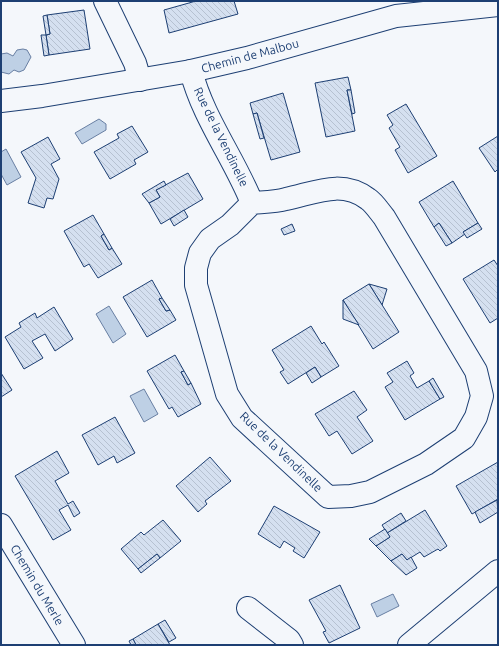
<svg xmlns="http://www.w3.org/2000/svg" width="499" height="646" font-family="Ubuntu,sans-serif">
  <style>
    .water { fill: #bed0e5; stroke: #687fa3 }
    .building { fill: url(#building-back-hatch); stroke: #1d3f73 }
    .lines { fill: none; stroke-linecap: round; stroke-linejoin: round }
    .minor-casing { stroke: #1d3f73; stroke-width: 24 }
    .minor { stroke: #f4f7fb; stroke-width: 22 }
    .labels { text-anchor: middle; stroke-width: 3; stroke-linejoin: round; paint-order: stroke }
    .street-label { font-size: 12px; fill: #1d3f73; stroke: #f4f7fb }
  </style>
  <defs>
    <pattern id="building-back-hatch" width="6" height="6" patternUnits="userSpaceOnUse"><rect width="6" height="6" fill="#d5e0f0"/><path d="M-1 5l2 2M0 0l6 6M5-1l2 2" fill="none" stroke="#b6c1d1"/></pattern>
  </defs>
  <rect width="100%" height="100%" fill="#f4f7fb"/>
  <!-- water -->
  <g class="water">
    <polygon points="23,49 27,50 31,57 24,70 19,72 14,70 9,74 1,72 1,54 7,53 13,56 17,50"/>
    <polygon points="99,119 106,124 106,130 82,144 75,133"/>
    <polygon points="6,149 21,177 7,185 1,174 1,152"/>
    <polygon points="109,306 126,334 113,343 96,314"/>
    <polygon points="144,389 158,414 144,422 130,396"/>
    <polygon points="393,594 399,606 377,617 371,604"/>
  </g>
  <!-- building -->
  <g class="building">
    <polygon points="196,1 234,1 238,14 169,33 164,10"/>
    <polygon points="84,10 90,49 49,55 46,35 50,34 47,15"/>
    <polygon points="47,15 50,34 46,35 43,16"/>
    <polygon points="41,35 46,35 49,55 44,56"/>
    <polygon points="348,77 351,90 347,90 355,131 326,137 315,83"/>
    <polygon points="347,90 351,90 355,113 352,114"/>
    <polygon points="283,93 300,152 271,160 257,113 253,114 250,103"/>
    <polygon points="406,104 437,156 408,173 395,150 400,147 389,128 393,125 387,115"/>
    <polygon points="257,113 264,138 260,139 253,114"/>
    <polygon points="132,126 148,152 134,160 136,164 110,179 94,152 119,138 117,134"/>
    <polygon points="498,136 498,169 495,172 479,148"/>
    <polygon points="48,137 60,159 51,164 59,179 53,199 47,198 44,208 28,203 36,178 21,152"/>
    <polygon points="188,173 203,199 161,224 149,203 160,197 156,190"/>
    <polygon points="164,181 166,185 156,190 160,197 149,203 142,194"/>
    <polygon points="453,181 478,223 463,232 465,234 452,243 439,223 434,227 419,202"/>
    <polygon points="184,210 188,217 174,226 170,219"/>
    <polygon points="93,215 104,234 101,236 109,250 112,248 122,264 98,278 89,264 84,267 64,231"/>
    <polygon points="439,223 452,243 446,246 434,227"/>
    <polygon points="478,223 482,229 467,238 463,232"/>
    <polygon points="292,224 295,231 284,235 281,229"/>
    <polygon points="104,234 112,248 109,250 101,236"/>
    <polygon points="494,260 498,266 498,318 490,323 463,279"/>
    <polygon points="152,280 162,298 159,299 166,311 170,310 176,320 147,337 123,297"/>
    <polygon points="369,284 387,289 382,305"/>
    <polygon points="369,284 399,332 373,349 343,300"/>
    <polygon points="162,298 170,310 166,311 159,299"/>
    <polygon points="343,300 359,325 343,319"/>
    <polygon points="54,307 73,339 55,351 45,334 32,341 43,358 24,369 5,337 21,327 19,323 35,313 37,318"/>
    <polygon points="311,326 322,344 324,342 339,366 321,377 315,367 288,384 280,372 284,370 272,350"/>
    <polygon points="175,355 184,371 181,372 188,385 191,383 201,404 178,417 172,407 169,409 147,371"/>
    <polygon points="407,361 414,373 410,376 417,388 429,381 440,399 405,420 385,387 393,382 387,373"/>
    <polygon points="315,367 321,377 312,383 306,373"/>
    <polygon points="184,371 191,383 188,385 181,372"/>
    <polygon points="1,373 12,390 1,397"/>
    <polygon points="433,378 444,397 440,399 429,381"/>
    <polygon points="354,391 367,410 357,417 373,441 352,454 337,431 329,436 315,414"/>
    <polygon points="115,417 135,453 117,463 114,456 98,465 82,435"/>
    <polygon points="57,451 69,473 55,481 68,504 73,501 80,513 74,517 68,505 59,510 71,530 53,540 15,476"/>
    <polygon points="210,457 231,481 205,501 207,504 198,512 176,486"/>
    <polygon points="498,462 498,499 472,514 456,486"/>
    <polygon points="497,500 498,512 480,523 475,512"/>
    <polygon points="274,506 320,532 304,558 293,551 295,548 284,541 280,548 258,534"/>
    <polygon points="425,510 447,546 440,551 438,549 424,557 420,552 407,560 402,554 391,561 376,546 390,537 387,533"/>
    <polygon points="401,513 406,521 387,533 382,525"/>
    <polygon points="163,520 181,541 160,558 157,554 138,569 121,549 141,532 144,535"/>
    <polygon points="385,529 390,537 376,546 369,539"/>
    <polygon points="157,554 160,558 141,573 138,569"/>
    <polygon points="402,554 407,560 411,557 417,568 406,575 391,561"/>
    <polygon points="340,585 360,628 329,643 323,632 326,631 309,600"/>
    <polygon points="165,620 176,638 169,642 158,624"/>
    <polygon points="158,624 170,645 136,645 133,639"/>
    <polygon points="133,639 136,645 131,645 129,641"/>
  </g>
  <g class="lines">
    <!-- minor casing -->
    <g class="minor-casing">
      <g id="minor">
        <polyline points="105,1 135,63 140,80"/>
        <path d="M191 71C203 118 234 158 252 203L230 225 210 239 200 253 196 268V285L227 394 242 418 328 497 351 496 370 492 426 464 464 438 476 417 482 396 476 371 384 217C379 211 374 203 368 199 341 179 315 193 286 199 275 202 263 202 252 203"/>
        <polyline points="1,101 42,96 191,71 247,58 396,16 498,5"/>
        <polyline points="1,525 74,645"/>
        <polyline points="248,608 289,640 292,645"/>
        <polyline points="409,645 498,571"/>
      </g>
    </g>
    <!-- minor -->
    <use href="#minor" class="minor"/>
  </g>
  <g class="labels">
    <!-- street labels -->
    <g class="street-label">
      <text transform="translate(250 56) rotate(-15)" y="4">Chemin de Malbou</text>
      <text transform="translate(221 137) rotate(64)" y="4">Rue de la Vendinelle</text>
      <text transform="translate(281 452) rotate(44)" y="4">Rue de la Vendinelle</text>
      <text transform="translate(37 585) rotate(59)" y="4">Chemin du Merle</text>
    </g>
  </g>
  <!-- border -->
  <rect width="499" height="646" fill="none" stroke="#1d3f73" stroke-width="4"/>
</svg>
